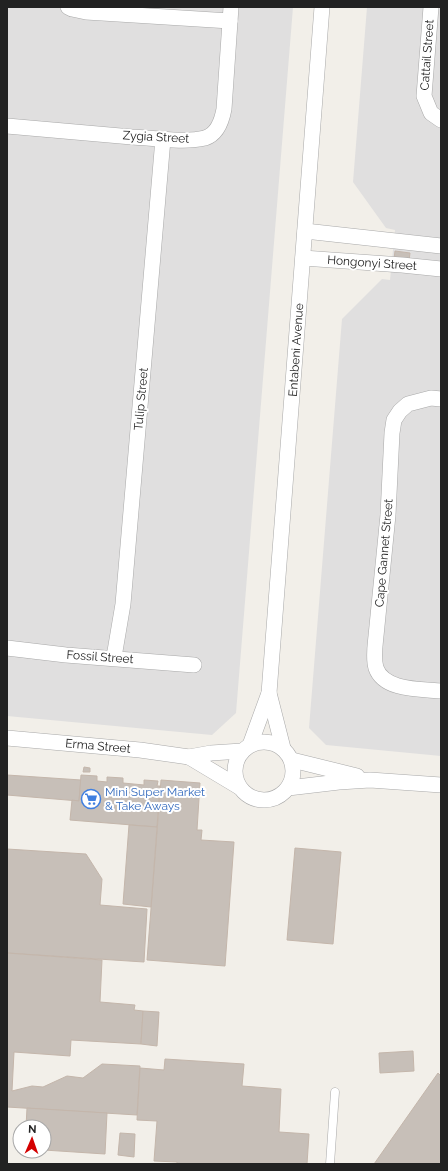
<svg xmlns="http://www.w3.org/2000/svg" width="448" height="1171" font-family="Raleway,sans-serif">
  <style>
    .residential { fill: #e0dfdf }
    .building { fill: #c7bfb8; stroke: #c4b6ab }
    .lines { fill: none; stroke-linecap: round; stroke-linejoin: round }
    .lane-casing { stroke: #a9a9a9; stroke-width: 9 }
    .street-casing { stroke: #a9a9a9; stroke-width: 16 }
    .lane { stroke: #fff; stroke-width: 8 }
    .street { stroke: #fff; stroke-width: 15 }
    .labels { text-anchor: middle; stroke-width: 4; stroke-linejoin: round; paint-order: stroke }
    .street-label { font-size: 12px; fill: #222; stroke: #fff }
    .shop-label { font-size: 12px; fill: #366cbe; stroke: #fff; text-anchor: start }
  </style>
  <rect width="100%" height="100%" fill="#f2efe9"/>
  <!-- residential -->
  <g class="residential">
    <polygon points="7,7 293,7 236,713 212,735 7,716"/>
    <polygon points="367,7 441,7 441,756 326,745 309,728 342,319 382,279 390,280 395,230 386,228 353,182"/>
  </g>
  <!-- building -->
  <g class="building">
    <polygon points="395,251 410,253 409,261 394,259"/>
    <polygon points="84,767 90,768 90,772 83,772"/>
    <polygon points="7,775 81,780 79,801 7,795"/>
    <polygon points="81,775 97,776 97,781 107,782 107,777 123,778 123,783 144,785 144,780 158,781 157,786 160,786 157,827 70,820 72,800 79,801"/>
    <polygon points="161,780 200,783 197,830 202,830 201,840 234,842 225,966 147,960"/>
    <polygon points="129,825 157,827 151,907 123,904"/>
    <polygon points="295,848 341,852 333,944 287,940"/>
    <polygon points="7,849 86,854 102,879 100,905 147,909 144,962 7,953"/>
    <polygon points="7,953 102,960 100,1002 135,1005 134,1010 143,1011 141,1044 71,1040 70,1056 14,1052 12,1091 32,1086 43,1087 67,1076 83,1078 102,1064 140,1066 137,1115 7,1107"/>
    <polygon points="143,1011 159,1012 157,1046 141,1044"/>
    <polygon points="413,1051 414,1071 380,1073 379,1053"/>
    <polygon points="165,1059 244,1064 242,1086 281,1089 279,1132 309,1134 307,1164 177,1164 177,1162 154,1161 157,1121 137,1120 140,1068 164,1070"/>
    <polygon points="438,1073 441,1076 441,1164 374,1164"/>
    <polygon points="27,1108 107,1113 105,1154 44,1150 44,1127 26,1127"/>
    <polygon points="120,1133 135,1134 134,1157 118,1155"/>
  </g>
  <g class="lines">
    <!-- lane casing -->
    <g class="lane-casing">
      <polyline id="lane" points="330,1164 335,1092"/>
    </g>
    <!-- street casing -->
    <g class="street-casing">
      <g id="street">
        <polyline points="68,7 72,9 86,12 230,21"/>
        <polyline points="431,7 424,96 431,113 441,120"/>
        <path d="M7 126C49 130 90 133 132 137 153 138 185 143 205 138 218 134 222 120 224 109L231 7"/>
        <polyline points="305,231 441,246"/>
        <polyline points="303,258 402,265 441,269"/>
        <path d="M441 399 431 398 408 404 400 411 394 420 392 433 388 515 376 636C375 646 373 658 376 668 384 691 421 689 441 691"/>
        <polyline points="7,648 66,655 194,665"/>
        <polyline points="114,657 123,604 163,139"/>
        <polyline points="269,693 283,748"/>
        <polyline points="7,738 140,750 189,757 211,753 242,751"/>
        <circle cx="264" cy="771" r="29"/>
        <polyline points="250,745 269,693 322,7"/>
        <polyline points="189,757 239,787"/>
        <polyline points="292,760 357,776"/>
        <polyline points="288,788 339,782 370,780 441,785"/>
      </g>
    </g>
    <!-- lane -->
    <use href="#lane" class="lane"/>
    <!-- street -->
    <use href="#street" class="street"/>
  </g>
  <!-- icons -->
  <defs>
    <g id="supermarket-ring" transform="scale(1)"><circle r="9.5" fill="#fff" stroke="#3f7fe0" stroke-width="1.5"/><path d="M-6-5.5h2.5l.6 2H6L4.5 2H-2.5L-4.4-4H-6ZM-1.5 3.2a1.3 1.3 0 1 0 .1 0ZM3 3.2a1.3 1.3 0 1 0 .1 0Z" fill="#3f7fe0"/></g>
  </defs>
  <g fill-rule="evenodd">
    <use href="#supermarket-ring" x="91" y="799"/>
  </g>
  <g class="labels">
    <!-- street labels -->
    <g class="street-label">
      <text transform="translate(427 55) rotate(-86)" y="4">Cattail Street</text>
      <text transform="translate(156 137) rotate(3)" y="4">Zygia Street</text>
      <text transform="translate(372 263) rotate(4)" y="4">Hongonyi Street</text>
      <text transform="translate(296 350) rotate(-86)" y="4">Entabeni Avenue</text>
      <text transform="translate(141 399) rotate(-85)" y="4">Tulip Street</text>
      <text transform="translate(384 553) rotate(-85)" y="4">Cape Gannet Street</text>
      <text transform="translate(100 657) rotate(4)" y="4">Fossil Street</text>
      <text transform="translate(98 746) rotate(5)" y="4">Erma Street</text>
    </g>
    <!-- shop labels -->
    <g class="shop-label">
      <text x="105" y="796">Mini Super Market<tspan x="105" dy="14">&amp; Take Aways</tspan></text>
    </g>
  </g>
  <!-- border -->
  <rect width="448" height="1171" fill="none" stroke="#222222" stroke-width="16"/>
  <!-- north arrow -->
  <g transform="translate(32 1139) rotate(2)"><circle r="19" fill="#ffffff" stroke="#a7a7a7"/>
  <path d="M0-3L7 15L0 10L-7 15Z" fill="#d40000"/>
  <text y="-6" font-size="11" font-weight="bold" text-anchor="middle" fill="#222222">N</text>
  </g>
</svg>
